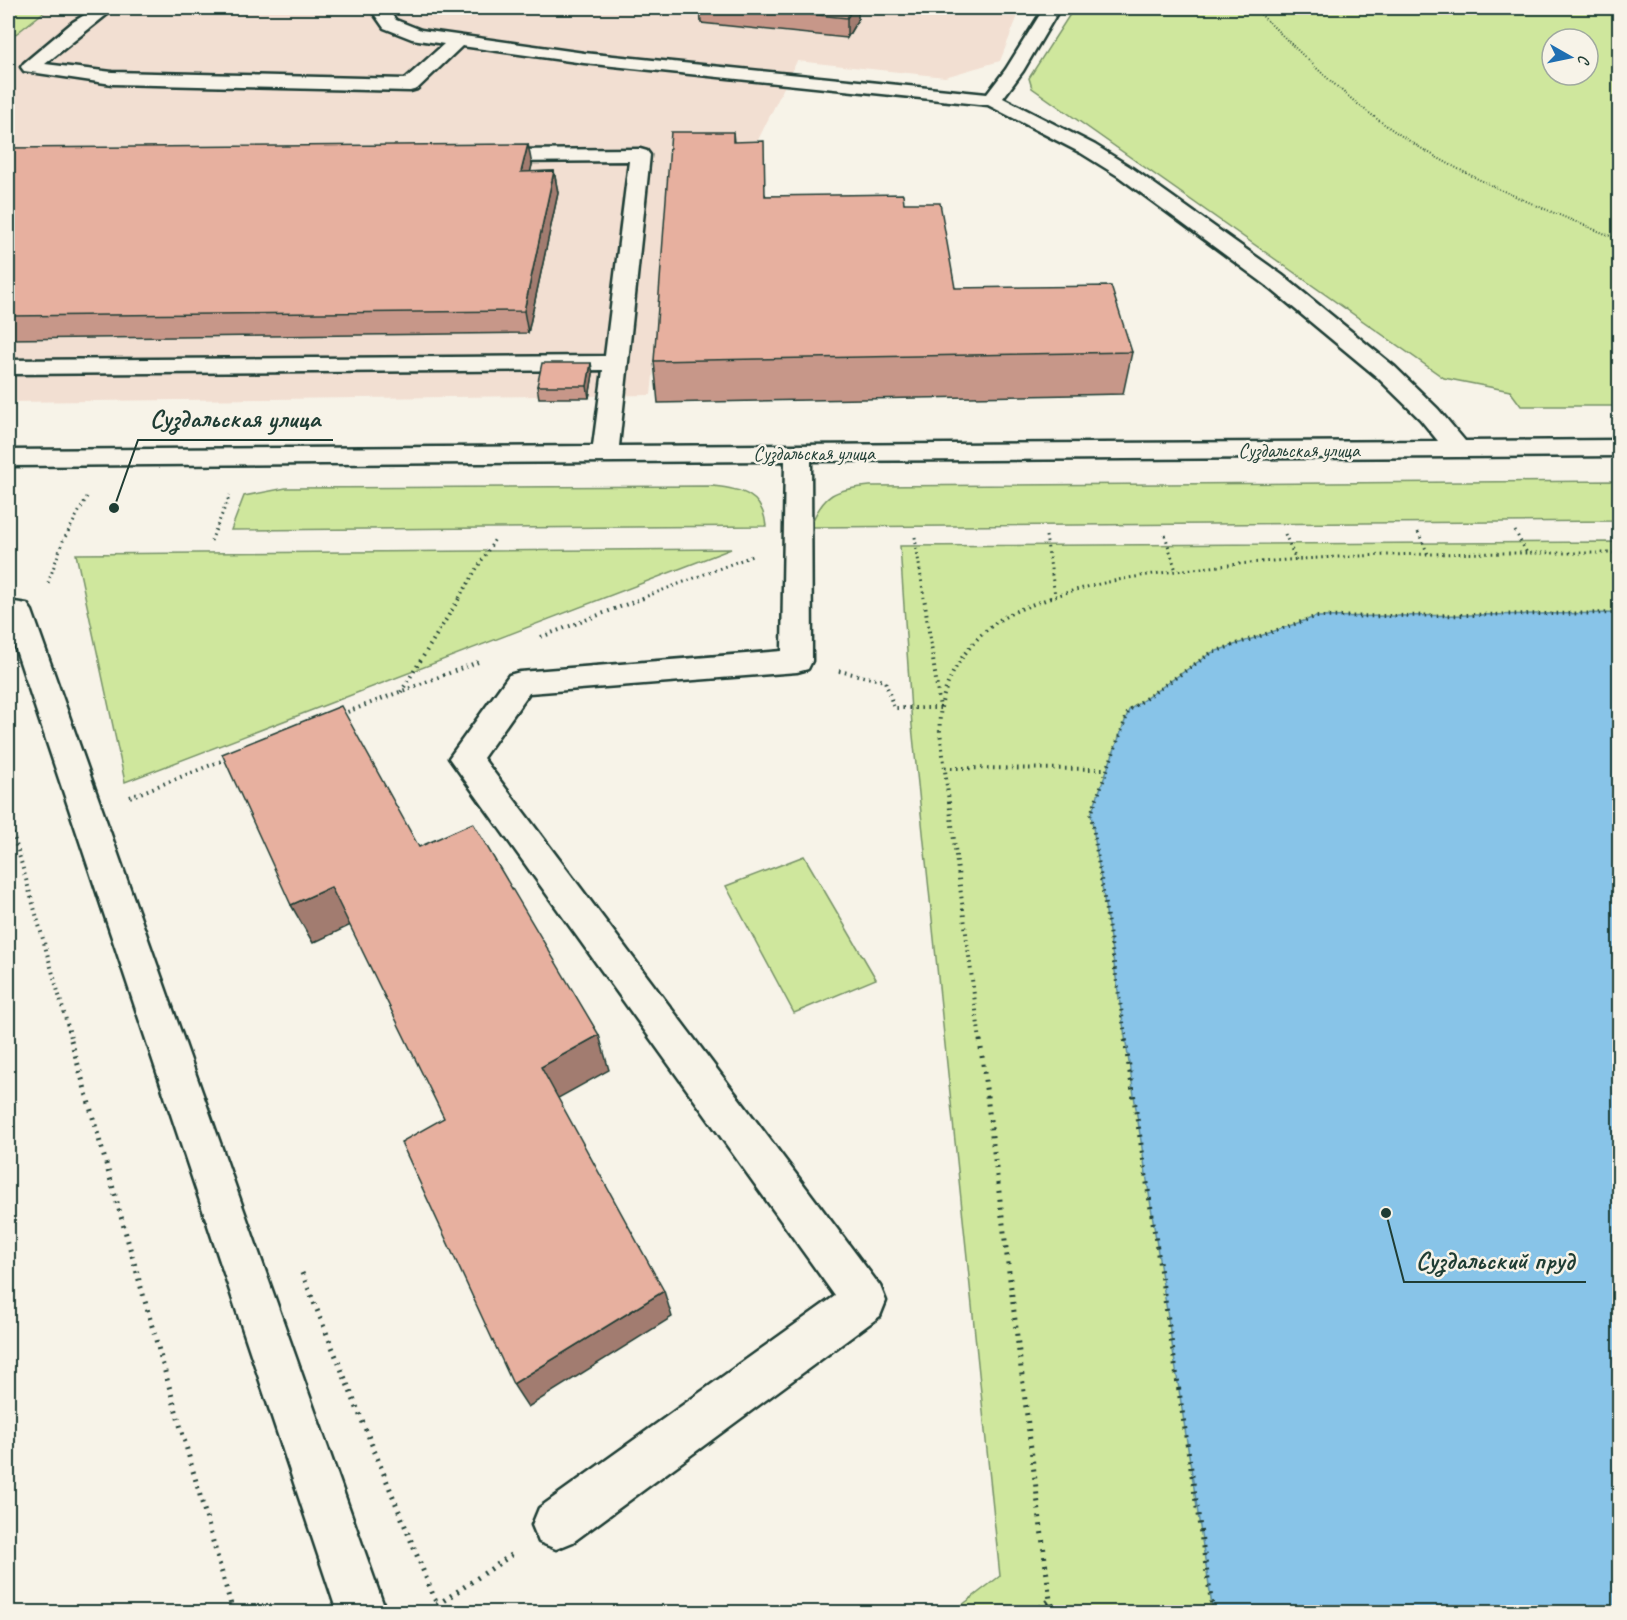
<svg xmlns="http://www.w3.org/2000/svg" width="1627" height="1620" font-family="Caveat,sans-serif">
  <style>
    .built { fill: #f2dfd2 }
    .green { fill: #cfe79d; stroke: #779268; stroke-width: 1.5; fill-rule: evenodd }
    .water { fill: #88c4e8; stroke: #5e8ea0; stroke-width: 1.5 }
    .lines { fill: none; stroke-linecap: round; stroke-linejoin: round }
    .minor-casing { stroke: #1f3d34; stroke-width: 5 }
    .path-far3 { stroke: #1f3d34; stroke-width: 2; stroke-dasharray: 1 2; stroke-linecap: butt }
    .path-far2 { stroke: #1f3d34; stroke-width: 3; stroke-dasharray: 1.5 4; stroke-linecap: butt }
    .path-far1 { stroke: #1f3d34; stroke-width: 4; stroke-dasharray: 1.5 4.5; stroke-linecap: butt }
    .path { stroke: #1f3d34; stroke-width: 5; stroke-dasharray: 2 6; stroke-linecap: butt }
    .minor { fill: #f7f3e8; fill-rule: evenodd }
    .wall { fill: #c79789; stroke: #1f3d34; stroke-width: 1.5 }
    .shaded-wall { fill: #a27b6f; stroke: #1f3d34; stroke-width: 1.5 }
    .building { fill: #e7b09f; stroke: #1f3d34; stroke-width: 1.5 }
    .labels { text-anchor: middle; stroke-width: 5; stroke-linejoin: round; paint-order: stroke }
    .far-street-label { font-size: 20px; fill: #1f3d34; stroke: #f7f3e8 }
    .leader { fill: none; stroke: #1f3d34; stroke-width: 2 }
    .callout-dot { fill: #1f3d34; stroke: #f7f3e8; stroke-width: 2 }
    .callout-label { font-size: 26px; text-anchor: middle; font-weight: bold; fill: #1f3d34; stroke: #f7f3e8; stroke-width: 5; stroke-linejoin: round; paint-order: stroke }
  </style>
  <rect width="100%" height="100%" fill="#f7f3e8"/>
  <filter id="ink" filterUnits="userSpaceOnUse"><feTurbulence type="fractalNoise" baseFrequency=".0167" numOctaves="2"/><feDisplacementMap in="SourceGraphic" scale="12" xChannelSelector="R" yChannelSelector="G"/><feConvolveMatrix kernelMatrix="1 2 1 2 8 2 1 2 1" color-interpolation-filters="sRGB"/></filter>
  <g filter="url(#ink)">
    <!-- built -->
    <polygon class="built" points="49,8 1021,8 1000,61 945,77 797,61 756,144 677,144 651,395 589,396 588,398 539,398 539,396 8,402 8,40"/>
    <!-- green -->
    <g class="green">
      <polygon points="8,8 49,8 8,40"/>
      <path d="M1074 8H1619V406H1521L1510 391 1444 378 1032 88 1029 78ZM1552 39H1588V75H1552Z"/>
      <path d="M1619 481V521L810 527C823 494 835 489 870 486Z"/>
      <path d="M713 486C741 489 763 494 766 526L231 530 244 496 286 488Z"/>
      <polygon points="1619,542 1619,1612 953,1612 1000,1576 912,726 900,546"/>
      <polygon points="731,549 125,782 76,554"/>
      <polygon points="804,856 876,979 794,1013 726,886"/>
    </g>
    <!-- water -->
    <polygon class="water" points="1619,613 1619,1612 1213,1612 1091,814 1129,710 1211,653 1315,617"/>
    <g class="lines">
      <!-- minor casing -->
      <g class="minor-casing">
        <g id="minor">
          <polygon points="96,8 115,8 45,64 112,72 405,79 444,44 412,39 384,28 370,8 386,8 396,20 421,30 584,53 987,94 1006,69 1044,8 1060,8 1023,71 1003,98 1095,145 1132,168 1282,275 1395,367 1438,409 1465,441 1620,440 1620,456 811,461 812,661 808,669 797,672 529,693 483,758 880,1286 886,1301 880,1316 573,1542 556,1549 539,1542 532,1525 539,1508 835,1296 449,758 509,675 520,672 782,651 785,461 8,466 8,450 593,446 603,370 8,374 8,360 605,356 629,161 485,162 478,160 475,156 478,152 485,150 640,149 647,151 650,155 619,446 1438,441 1420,419 1377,377 1266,285 1118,176 1081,153 988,105 584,63 462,46 417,89 410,91 112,84 24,71 21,67 24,63 73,22"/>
          <polygon points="8,601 27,604 32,611 386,1612 337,1612 8,626"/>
        </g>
      </g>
      <!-- path-far3 -->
      <g class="path-far3">
        <path d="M1254 8C1297 49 1338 92 1387 126 1458 176 1540 207 1620 240"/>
        <polyline points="8,16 18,8"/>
      </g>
      <!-- path-far2 -->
      <g class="path-far2">
        <polyline points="1515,531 1527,553"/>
        <polyline points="1418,532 1428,554"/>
        <polyline points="1285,534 1296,560"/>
        <polyline points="1165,535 1176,571"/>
        <polyline points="1046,536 1055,595"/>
        <polyline points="915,537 924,598"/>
        <polyline points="211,541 230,495"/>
        <polyline points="48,583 63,541 87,497"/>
        <polyline points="459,598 495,539"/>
        <polyline points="642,598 752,556"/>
        <path d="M1050 598C1110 577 1174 571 1238 564 1365 552 1493 553 1620 553"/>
      </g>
      <!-- path-far1 -->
      <g class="path-far1">
        <polyline points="541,637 646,597"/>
        <polyline points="839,671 885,681 894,708 940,708 924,597"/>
        <polyline points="401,692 460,597"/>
        <polyline points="342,714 478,662"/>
        <polyline points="945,768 1107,769"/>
        <polyline points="130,797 229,758"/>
        <polyline points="8,816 72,1041"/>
        <path d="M980 1041 940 732C936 689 964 645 998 621 1014 610 1036 603 1054 597"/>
        <polyline points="1126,1041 1091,814 1129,710 1211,653 1315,617 1620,613"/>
      </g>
      <!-- path -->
      <g class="path">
        <polyline points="71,1040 233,1612"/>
        <polyline points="980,1040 1050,1600 1048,1612"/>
        <polyline points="1125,1040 1213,1612"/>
        <polyline points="302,1273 440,1612"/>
        <polyline points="437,1605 513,1554"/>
        <polyline points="1034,1612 1050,1600 1055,1612"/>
      </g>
      <!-- minor -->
      <use href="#minor" class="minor"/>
    </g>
    <!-- wall -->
    <g class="wall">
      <polygon points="700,8 858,8 858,19 847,38 701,23"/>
      <polygon points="733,132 734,142 766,196 904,203 955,288 1132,352 1123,394 658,403 654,361"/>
      <polygon points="8,148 532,165 530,172 554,171 558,193 528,333 8,339"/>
      <polygon points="593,374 589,398 539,398 537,386"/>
    </g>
    <!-- shaded-wall -->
    <g class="shaded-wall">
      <polygon points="853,8 858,8 858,19 847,38 847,18"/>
      <polygon points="528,144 532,165 525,194 521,172"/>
      <polygon points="554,171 558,193 528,333 524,311"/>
      <polygon points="591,363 593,374 589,398 587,386"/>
      <polygon points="331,887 351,925 313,943 291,905"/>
      <polygon points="599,1035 609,1070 553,1101 541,1067"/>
      <polygon points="664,1291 672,1317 528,1407 513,1384"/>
    </g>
    <!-- building -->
    <g class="building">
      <polygon points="748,8 853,8 847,18"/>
      <polygon points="671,132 733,132 733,142 764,141 765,196 903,194 904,203 940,203 955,288 1111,286 1132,352 654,361"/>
      <polygon points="528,144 521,172 554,171 524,311 8,316 8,148"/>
      <polygon points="542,363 591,363 587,386 537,386"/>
      <polygon points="341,706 419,847 473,823 599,1035 541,1067 664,1291 513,1384 401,1142 444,1118 331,887 291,905 222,754"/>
    </g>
  </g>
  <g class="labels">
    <!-- far-street labels -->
    <g class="far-street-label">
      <text x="1299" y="457">Суздальская улица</text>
      <text x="814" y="460">Суздальская улица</text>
    </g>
  </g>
  <!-- callouts -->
  <path class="leader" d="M114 508L138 440H333M1386 1213L1404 1282H1586"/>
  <g class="callout-dot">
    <circle cx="114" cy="508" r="6"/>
    <circle cx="1386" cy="1213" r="6"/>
  </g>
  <g class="callout-label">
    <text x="235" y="427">Суздальская улица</text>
    <text x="1495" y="1269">Суздальский пруд</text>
  </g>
  <!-- margin -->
  <rect width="1627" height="1620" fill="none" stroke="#f7f3e8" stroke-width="30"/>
  <rect x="15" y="15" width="1597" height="1590" fill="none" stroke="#1f3d34" stroke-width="2" filter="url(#ink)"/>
  <!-- north arrow -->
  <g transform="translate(1570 57) rotate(99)"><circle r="28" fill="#f7f3e8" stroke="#a1aaa0" stroke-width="1.5"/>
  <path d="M0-4.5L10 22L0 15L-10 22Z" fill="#1f6fb2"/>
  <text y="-9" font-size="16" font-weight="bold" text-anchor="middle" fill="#1f3d34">С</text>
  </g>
</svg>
